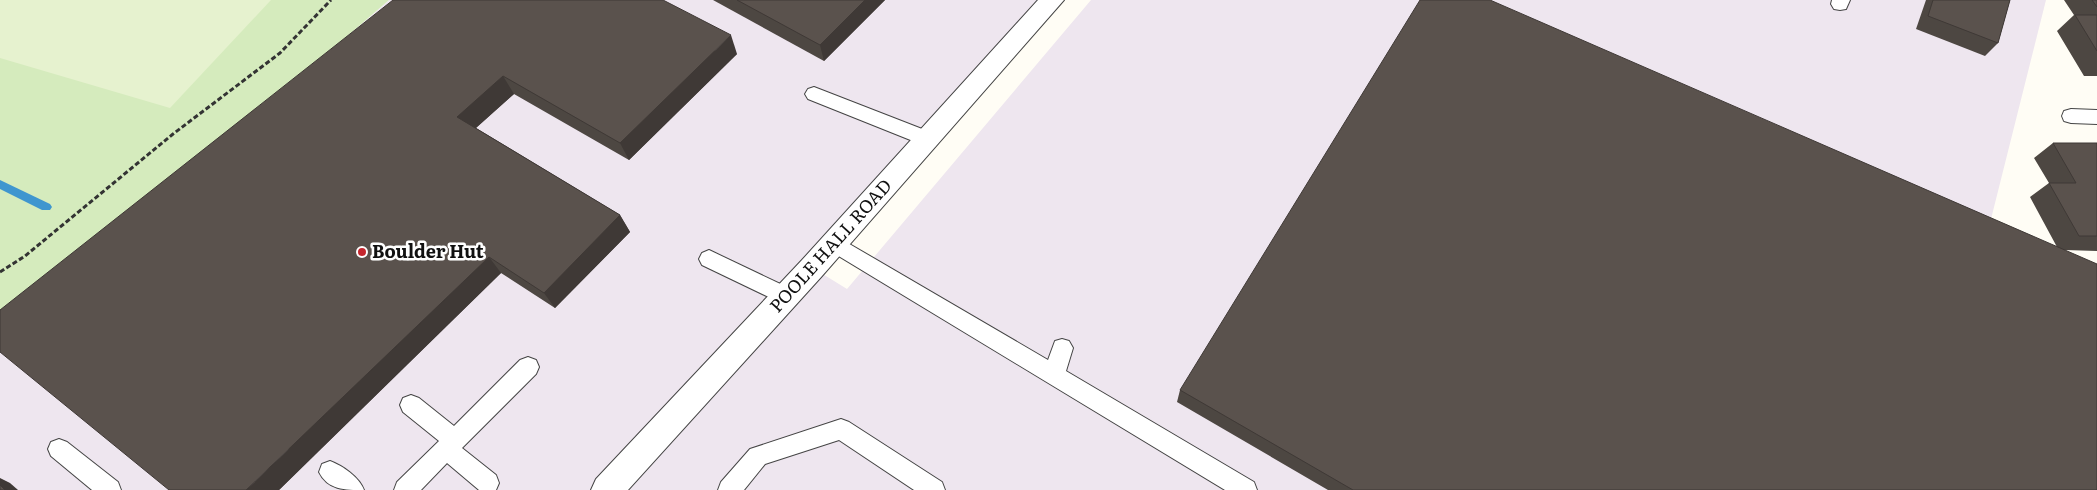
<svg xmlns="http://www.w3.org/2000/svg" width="2097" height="490" font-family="Literata,serif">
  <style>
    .industrial { fill: #eee6ef }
    .green { fill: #d5ebbd }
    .pitch { fill: #e6f2cf }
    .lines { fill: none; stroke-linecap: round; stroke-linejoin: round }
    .stream { fill: #3f96cf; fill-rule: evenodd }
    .service-casing { stroke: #444; stroke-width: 2 }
    .minor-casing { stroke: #444; stroke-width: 2 }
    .path { stroke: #333; stroke-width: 3; stroke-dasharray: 5 2.5; stroke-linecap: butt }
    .service { fill: #fff; fill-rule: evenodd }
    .minor { fill: #fff; fill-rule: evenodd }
    .wall { fill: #4d4742 }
    .shaded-wall { fill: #3f3936 }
    .building { fill: #5a524d; stroke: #3f3936 }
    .poi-dot { fill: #c4262e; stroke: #fff; stroke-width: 2 }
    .labels { text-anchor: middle; stroke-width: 5; stroke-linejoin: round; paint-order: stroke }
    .street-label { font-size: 18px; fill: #111; stroke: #fff }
    .poi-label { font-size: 18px; font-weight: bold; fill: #111; stroke: #fff; text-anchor: start }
  </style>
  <rect width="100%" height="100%" fill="#fffdf5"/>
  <!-- industrial -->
  <polygon class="industrial" points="389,0 1052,0 813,268 847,289 1091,0 2046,0 1988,231 2097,490 0,490 0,337"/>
  <!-- green -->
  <polygon class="green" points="0,0 389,0 0,337"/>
  <!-- pitch -->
  <polygon class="pitch" points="0,0 271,0 170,108 0,58"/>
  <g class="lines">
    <!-- stream -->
    <polygon class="stream" points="0,180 50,204 52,207 50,210 42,210 0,189"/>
    <!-- service casing -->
    <g class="service-casing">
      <g id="service">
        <polygon points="1832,0 1850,0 1846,9 1840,10 1834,9 1831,4"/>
        <polygon points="814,87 935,134 937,139 935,144 928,147 808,99 805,94 808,89"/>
        <polygon points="2071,109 2097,110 2097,124 2071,123 2064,121 2062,116 2064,111"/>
        <polygon points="834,235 1048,360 1055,341 1062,339 1069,341 1073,348 1066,371 1254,482 1257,490 1225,490 827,249 824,243 827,237"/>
        <polygon points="709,250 793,290 796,296 793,302 786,305 779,302 702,265 699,259 702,253"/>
        <polygon points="528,357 536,360 539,367 536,374 462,448 496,475 499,483 496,490 479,490 447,463 421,490 394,490 397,482 439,441 403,412 400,405 403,398 411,395 419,398 454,426 520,360"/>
        <polygon points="841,419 849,422 942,482 945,490 914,490 839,440 765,464 744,490 718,490 721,482 750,449"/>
        <polygon points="59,439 67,442 118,482 121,490 92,490 51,456 48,449 51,442"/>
        <path d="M330 461C343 466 359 477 364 490 344 490 328 490 319 472L322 464Z"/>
      </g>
    </g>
    <!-- minor casing -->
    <g class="minor-casing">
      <polygon id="minor" points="1038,0 1064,0 822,276 628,490 591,490 596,479 802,260"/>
    </g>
    <!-- path -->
    <polyline class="path" points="0,272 25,256 173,134 280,53 331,0"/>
    <!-- service -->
    <use href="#service" class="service"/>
    <!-- minor -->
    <use href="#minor" class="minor"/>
  </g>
  <!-- wall -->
  <g class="wall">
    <polygon points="393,0 737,54 629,160 514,94 476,128 620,215 630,232 555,308 501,273 279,490"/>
    <polygon points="713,0 885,0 824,61"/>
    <polygon points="1926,0 2010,0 1998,43 1985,56 1916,29"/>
    <polygon points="2064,0 2097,0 2097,76 2084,76 2057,31 2074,15"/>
    <polygon points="2053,143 2097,143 2097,251 2065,250 2097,490 1328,490 1177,402 1180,390 2057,247 2030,197 2049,183 2034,158"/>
  </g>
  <!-- shaded-wall -->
  <g class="shaded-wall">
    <polygon points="865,0 885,0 824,61 820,45"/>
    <polygon points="731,35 737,54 629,160 620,143"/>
    <polygon points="503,76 514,94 469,134 457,117"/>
    <polygon points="620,215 630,232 555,308 544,293"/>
    <polygon points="489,257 501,273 279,490 246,490"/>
    <polygon points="0,478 10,483 18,490 5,490 0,485"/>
  </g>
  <!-- building -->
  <g class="building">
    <polygon points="393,0 663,0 731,35 620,143 503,76 457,117 620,215 544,293 489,257 246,490 169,490 0,352 0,310"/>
    <polygon points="737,0 865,0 820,45"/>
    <polygon points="1420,0 1490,0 2097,264 2097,490 1353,490 1180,390"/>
    <polygon points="1933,0 2010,0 1998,43 1928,16"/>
    <polygon points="2092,0 2097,0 2097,7"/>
    <polygon points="2075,15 2097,15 2097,51"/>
    <polygon points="2053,143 2097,143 2097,236 2079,236 2049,183 2076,183"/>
    <polygon points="0,485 5,490 0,490"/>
  </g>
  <!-- markers -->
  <circle class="poi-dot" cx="362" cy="252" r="5"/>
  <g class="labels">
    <!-- street labels -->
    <g class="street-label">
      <text transform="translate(831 246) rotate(-48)" y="6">POOLE HALL ROAD</text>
    </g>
    <!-- poi labels -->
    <g class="poi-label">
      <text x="372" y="258">Boulder Hut</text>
    </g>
  </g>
</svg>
